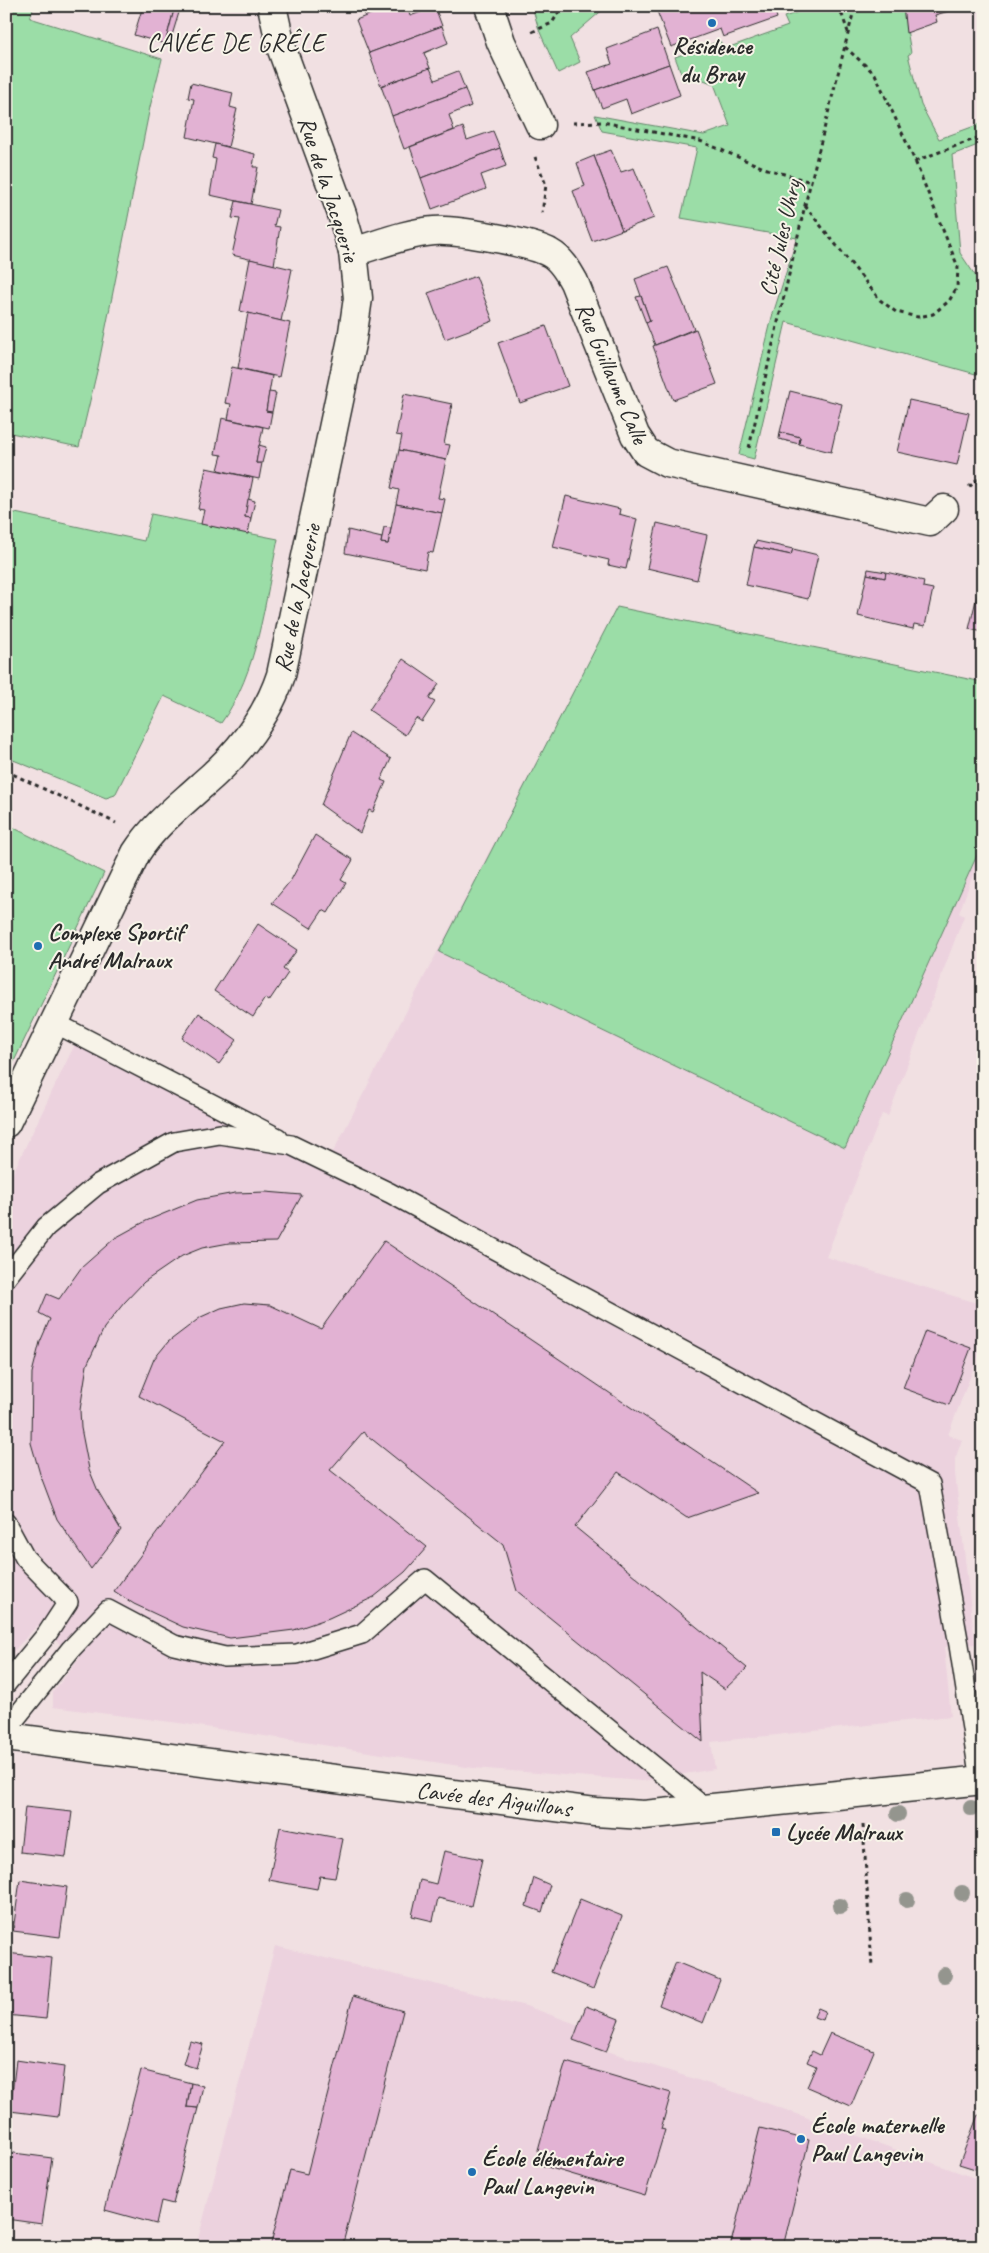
<svg xmlns="http://www.w3.org/2000/svg" width="989" height="2253" font-family="Caveat,sans-serif">
  <style>
    .built { fill: #ecd2de }
    .green { fill: #9bdda7; stroke: #638469 }
    .building { fill: #e2b2d3; stroke: #2b2b2b }
    .lines { fill: none; stroke-linecap: round; stroke-linejoin: round }
    .lane-casing { stroke: #2b2b2b; stroke-width: 22 }
    .street-casing { stroke: #2b2b2b; stroke-width: 31 }
    .path { stroke: #2b2b2b; stroke-width: 3; stroke-dasharray: 4 4; stroke-linecap: butt }
    .lane { stroke: #f7f3e8; stroke-width: 19 }
    .street { stroke: #f7f3e8; stroke-width: 28 }
    .tree { fill: #94958e }
    .poi-dot { fill: #1f6fb2; stroke: #f7f3e8; stroke-width: 2 }
    .labels { text-anchor: middle; stroke-width: 4; stroke-linejoin: round; paint-order: stroke }
    .poi-label { font-size: 24px; font-weight: bold; fill: #2b2b2b; stroke: #f7f3e8; text-anchor: start }
    .street-label { font-size: 24px; fill: #2b2b2b; stroke: #f7f3e8 }
    .neighbourhood-label { font-size: 25px; letter-spacing: 1px; fill: #2b2b2b; stroke: #f7f3e8 }
  </style>
  <rect width="100%" height="100%" fill="#f1e0e2"/>
  <filter id="ink" filterUnits="userSpaceOnUse"><feTurbulence type="fractalNoise" baseFrequency=".02" numOctaves="2"/><feDisplacementMap in="SourceGraphic" scale="10" xChannelSelector="R" yChannelSelector="G"/><feConvolveMatrix kernelMatrix="1 2 1 2 8 2 1 2 1" color-interpolation-filters="sRGB"/></filter>
  <g filter="url(#ink)">
    <!-- built -->
    <g class="built">
      <polygon points="617,607 983,682 983,847 959,913 964,916 888,1116 882,1114 826,1257 983,1305 983,1343 948,1435 962,1440 955,1459 955,1473 975,1644 944,1647 951,1716 711,1742 715,1769 642,1781 473,1768 179,1723 53,1707 53,1692 79,1659 37,1626 6,1659 6,1187 75,1044 333,1152"/>
      <polygon points="275,1946 526,2006 579,2025 573,2040 747,2096 983,2181 983,2247 196,2247"/>
    </g>
    <!-- green -->
    <g class="green">
      <polygon points="6,6 34,6 30,18 162,59 150,107 98,367 79,447 6,432"/>
      <polygon points="532,6 607,6 570,38 580,62 558,73 539,30"/>
      <polygon points="815,6 903,6 911,53 908,55 921,105 939,139 983,123 983,143 952,155 960,253 983,287 983,376 786,322 754,459 739,455 772,317 797,238 681,218 697,148 602,131 595,115 704,135 730,126 714,84 696,77 684,81 675,57 720,41 724,49 788,26 784,17"/>
      <path d="M6 511 144 541 151 514 278 539C265 600 258 673 221 723L164 696 115 795 106 798 6 757Z"/>
      <polygon points="617,607 983,682 983,842 845,1148 439,952"/>
      <polygon points="6,824 104,873 6,1078"/>
    </g>
    <!-- building -->
    <g class="building">
      <polygon points="143,6 175,6 165,44 134,35"/>
      <polygon points="175,6 181,6 169,45 165,44"/>
      <polygon points="362,6 391,6 365,16"/>
      <polygon points="391,6 407,6 410,16 435,7 442,26 369,53 356,20"/>
      <polygon points="655,6 780,6 774,8 777,18 723,37 720,29 671,47"/>
      <polygon points="903,6 947,6 949,11 935,15 937,22 906,33"/>
      <polygon points="442,26 448,43 424,53 430,68 381,86 369,53"/>
      <polygon points="657,30 669,64 595,90 588,72 612,64 607,49"/>
      <polygon points="669,64 680,95 631,114 626,99 602,108 595,90"/>
      <polygon points="430,68 435,80 458,71 465,89 392,116 381,86"/>
      <polygon points="191,83 233,93 230,107 237,109 228,147 187,137 194,99 188,98"/>
      <polygon points="465,89 471,106 449,115 454,130 404,149 392,116"/>
      <polygon points="463,127 467,140 493,131 500,148 421,178 410,147"/>
      <polygon points="215,144 255,154 253,167 258,167 251,204 210,195 216,159 212,158"/>
      <polygon points="500,148 506,166 481,175 486,189 432,209 421,178"/>
      <polygon points="611,150 621,172 634,168 654,218 622,230 594,156"/>
      <polygon points="594,156 622,230 592,241 573,191 585,186 577,163"/>
      <polygon points="236,201 278,210 274,226 280,227 274,265 232,255 240,219 232,218"/>
      <polygon points="250,259 292,269 281,321 240,311"/>
      <polygon points="668,267 694,329 655,345 646,323 650,321 635,279"/>
      <polygon points="476,276 493,321 445,339 428,293"/>
      <polygon points="641,296 650,321 646,323 636,297"/>
      <polygon points="248,313 290,323 279,377 238,368"/>
      <polygon points="546,326 568,386 520,403 498,343"/>
      <polygon points="696,329 717,384 673,400 653,346"/>
      <polygon points="232,367 272,376 266,411 272,412 269,428 228,419 231,404 225,403"/>
      <polygon points="790,391 842,404 831,452 799,444 800,437 780,432"/>
      <polygon points="269,392 276,393 272,412 266,411"/>
      <polygon points="404,394 452,404 444,444 450,445 446,460 399,450 402,436 396,435"/>
      <polygon points="909,400 969,413 957,465 897,452"/>
      <polygon points="222,418 263,427 256,463 262,463 259,479 218,470 222,455 215,454"/>
      <polygon points="780,432 800,437 799,444 779,439"/>
      <polygon points="259,445 266,447 262,463 256,463"/>
      <polygon points="399,450 446,460 438,498 445,499 442,513 396,504 399,490 391,488"/>
      <polygon points="206,468 253,478 245,517 251,518 248,534 201,524 204,510 198,509"/>
      <polygon points="566,496 620,509 619,514 637,519 626,569 608,565 609,560 553,547"/>
      <polygon points="248,499 255,501 251,518 245,517"/>
      <polygon points="396,504 442,513 433,553 428,552 425,569 345,553 348,530 382,538 381,543 388,544"/>
      <polygon points="657,523 707,535 697,580 647,568"/>
      <polygon points="384,527 391,528 388,544 381,543"/>
      <polygon points="756,541 793,549 791,555 754,547"/>
      <polygon points="754,547 791,555 793,549 818,555 808,599 746,585"/>
      <polygon points="868,569 886,572 885,578 867,574"/>
      <polygon points="886,572 924,581 923,587 933,589 925,626 914,624 913,629 858,616 867,574 885,578"/>
      <polygon points="983,572 983,596 982,601 976,600"/>
      <polygon points="983,596 983,632 969,629 976,600 982,601"/>
      <polygon points="403,659 439,684 429,699 435,702 422,722 416,718 405,735 369,710"/>
      <polygon points="351,733 391,759 381,780 386,782 373,812 369,810 360,833 321,805"/>
      <polygon points="315,835 353,860 341,880 346,883 328,913 323,910 311,928 272,903 291,880"/>
      <polygon points="258,924 297,950 283,969 288,973 269,1001 265,998 253,1017 214,991"/>
      <polygon points="199,1013 237,1040 219,1064 182,1038"/>
      <polygon points="266,1192 302,1195 276,1242 229,1243 202,1248 182,1256 144,1282 124,1303 104,1328 87,1365 80,1410 81,1428 89,1469 98,1491 121,1530 91,1569 57,1519 40,1474 31,1443 32,1373 40,1342 50,1319 39,1313 47,1294 59,1299 81,1268 115,1238 146,1221 197,1200 235,1193"/>
      <polygon points="384,1241 758,1493 687,1518 618,1472 575,1527 747,1668 725,1689 700,1672 703,1742 517,1591 503,1544 363,1432 330,1470 427,1547 405,1572 374,1597 329,1618 294,1630 230,1638 183,1627 134,1604 114,1591 225,1441 139,1396 154,1359 168,1342 201,1317 221,1308 244,1303 270,1305 321,1329"/>
      <polygon points="925,1331 971,1348 949,1405 903,1388"/>
      <polygon points="25,1807 72,1812 66,1857 20,1852"/>
      <polygon points="280,1827 343,1839 335,1878 320,1876 317,1889 269,1880"/>
      <polygon points="444,1851 482,1859 471,1906 438,1898 433,1921 412,1916 420,1880 436,1884"/>
      <polygon points="534,1878 550,1885 542,1912 526,1906"/>
      <polygon points="20,1880 67,1887 60,1937 13,1931"/>
      <polygon points="580,1899 622,1916 593,1989 551,1972"/>
      <polygon points="6,1953 52,1958 46,2019 6,2015"/>
      <polygon points="676,1962 720,1980 703,2023 659,2005"/>
      <polygon points="353,1996 403,2011 342,2247 270,2247 290,2170 307,2174"/>
      <polygon points="586,2006 619,2019 606,2052 573,2040"/>
      <polygon points="818,2008 825,2011 822,2020 814,2017"/>
      <polygon points="830,2033 874,2051 851,2106 807,2087 816,2066 807,2062 812,2051 820,2055"/>
      <polygon points="190,2041 203,2044 196,2068 183,2064"/>
      <polygon points="16,2060 64,2067 58,2117 10,2111"/>
      <polygon points="566,2062 671,2093 661,2129 665,2130 645,2196 534,2163 536,2156 539,2157 538,2151 552,2100 554,2101"/>
      <polygon points="141,2070 191,2083 187,2107 198,2108 173,2204 161,2201 156,2224 105,2210"/>
      <polygon points="191,2083 203,2086 198,2108 187,2107"/>
      <polygon points="978,2115 983,2116 983,2149 975,2169 959,2164"/>
      <polygon points="760,2128 809,2140 783,2247 730,2247"/>
      <polygon points="6,2152 52,2158 42,2224 6,2219"/>
    </g>
    <g class="lines">
      <!-- lane casing -->
      <g class="lane-casing">
        <g id="lane">
          <polyline points="55,1023 278,1138"/>
          <polyline points="6,1278 46,1227 98,1184 174,1142 220,1134 291,1145 390,1193 930,1484 959,1645 980,1780"/>
          <polyline points="6,1523 25,1558 68,1602 47,1634 6,1684"/>
          <polyline points="6,1730 71,1649 108,1610 174,1645 225,1657 297,1654 362,1634 425,1579 705,1808"/>
        </g>
      </g>
      <!-- street casing -->
      <g class="street-casing">
        <g id="street">
          <polyline points="489,6 501,42 540,125"/>
          <path d="M353 252C380 244 407 233 434 231 455 229 533 243 550 253 561 259 568 271 574 282L635 435 646 452 667 463 930 522 944 509"/>
          <path d="M6 1123 136 853C154 825 178 807 202 785 236 756 267 718 281 675L352 339 358 298 353 252 342 214 281 47 272 6"/>
          <polyline points="6,1737 595,1812 644,1815 983,1780"/>
        </g>
      </g>
      <!-- path -->
      <g class="path">
        <polyline points="839,6 848,32"/>
        <polyline points="532,32 552,23 563,6"/>
        <polyline points="845,47 875,74 915,161 983,136"/>
        <polyline points="573,123 602,122 700,141 764,168 811,182"/>
        <polyline points="535,157 546,185 542,213"/>
        <polyline points="805,206 880,300 896,312 918,317 933,314 949,301 957,287 958,267 915,161"/>
        <polyline points="749,448 805,205 855,6"/>
        <polyline points="969,487 983,475"/>
        <polyline points="6,771 116,823"/>
        <polyline points="863,1825 872,1967"/>
      </g>
      <!-- lane -->
      <use href="#lane" class="lane"/>
      <!-- street -->
      <use href="#street" class="street"/>
    </g>
    <!-- trees -->
    <g class="tree">
      <circle cx="971" cy="1808" r="8"/>
      <circle cx="898" cy="1814" r="8"/>
      <circle cx="962" cy="1893" r="8"/>
      <circle cx="907" cy="1900" r="8"/>
      <circle cx="840" cy="1906" r="8"/>
      <circle cx="944" cy="1975" r="8"/>
    </g>
  </g>
  <!-- markers -->
  <g class="poi-dot">
    <circle cx="712" cy="23" r="5"/>
    <circle cx="38" cy="946" r="5"/>
    <rect x="771" y="1827" width="10" height="10" rx="2.5"/>
    <circle cx="801" cy="2139" r="5"/>
    <circle cx="472" cy="2172" r="5"/>
  </g>
  <g class="labels">
    <!-- poi labels -->
    <g class="poi-label">
      <text x="712" y="54" text-anchor="middle">Résidence<tspan x="712" dy="28">du Bray</tspan></text>
      <text x="48" y="940">Complexe Sportif<tspan x="48" dy="28">André Malraux</tspan></text>
      <text x="786" y="1840">Lycée Malraux</text>
      <text x="811" y="2133">École maternelle<tspan x="811" dy="28">Paul Langevin</tspan></text>
      <text x="482" y="2166">École élémentaire<tspan x="482" dy="28">Paul Langevin</tspan></text>
    </g>
    <!-- street labels -->
    <g class="street-label">
      <text transform="translate(329 189) rotate(72)" y="8">Rue de la Jacquerie</text>
      <text transform="translate(780 238) rotate(-77)" y="8">Cité Jules Uhry</text>
      <text transform="translate(612 373) rotate(67)" y="8">Rue Guillaume Calle</text>
      <text transform="translate(297 598) rotate(-78)" y="8">Rue de la Jacquerie</text>
      <text transform="translate(494 1799) rotate(7)" y="8">Cavée des Aiguillons</text>
    </g>
    <!-- neighbourhood labels -->
    <g class="neighbourhood-label">
      <text x="236" y="51">CAVÉE DE GRÊLE</text>
    </g>
  </g>
  <!-- margin -->
  <rect width="989" height="2253" fill="none" stroke="#f7f3e8" stroke-width="25"/>
  <rect x="12" y="12" width="964" height="2228" fill="none" stroke="#2b2b2b" stroke-width="2" filter="url(#ink)"/>
</svg>
